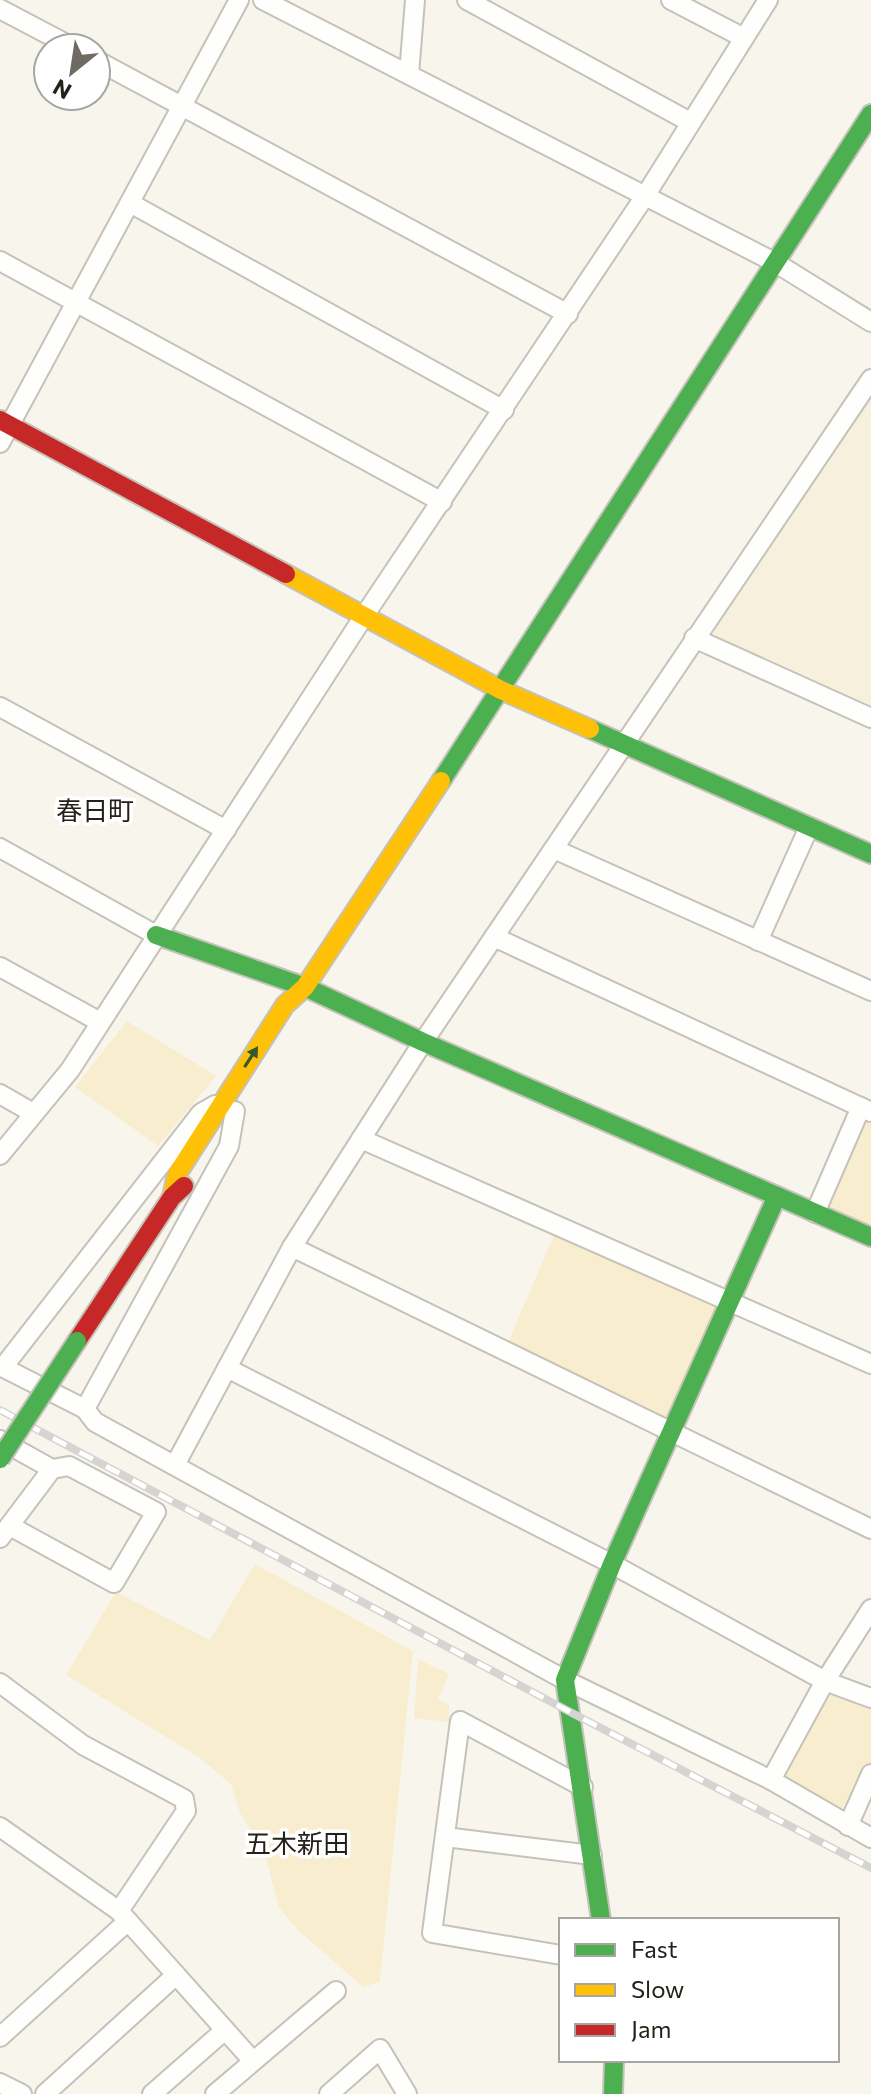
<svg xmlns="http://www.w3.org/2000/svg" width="871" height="2094" font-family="Commissioner,'Noto Sans JP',sans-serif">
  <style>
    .built { fill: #f7f0dc }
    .green { fill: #f9edcf }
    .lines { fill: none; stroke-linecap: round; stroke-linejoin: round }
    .street-casing { stroke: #c5c2ba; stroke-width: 22 }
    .fast-casing { stroke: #c5c2ba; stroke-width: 22 }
    .slow-casing { stroke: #c5c2ba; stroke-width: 22 }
    .jam-casing { stroke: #c5c2ba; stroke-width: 22 }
    .street { stroke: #fefefc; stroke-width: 18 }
    .fast { stroke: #4caf50; stroke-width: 18 }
    .slow { stroke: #ffc107; stroke-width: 18 }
    .jam { stroke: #c62828; stroke-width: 18 }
    .rail-casing { stroke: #d5d4d1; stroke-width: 8 }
    .rail { stroke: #fff; stroke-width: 5; stroke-dasharray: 15; stroke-linecap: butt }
    .fast-bridge-casing { stroke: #c5c2ba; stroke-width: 22; stroke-linecap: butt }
    .fast-bridge { stroke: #4caf50; stroke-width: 18 }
    .oneway { fill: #345a2f }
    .labels { text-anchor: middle; stroke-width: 7; stroke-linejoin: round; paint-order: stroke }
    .quarter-label { font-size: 26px; fill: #242119; stroke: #fff }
  </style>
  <rect width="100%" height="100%" fill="#f8f5ec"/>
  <!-- built -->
  <polygon class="built" points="871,393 871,708 717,638 713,626"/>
  <!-- green -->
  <g class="green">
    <polygon points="127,1021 216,1076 158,1146 75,1087"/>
    <polygon points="864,1118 871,1121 871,1229 823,1208"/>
    <polygon points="555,1233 720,1308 667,1420 507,1344"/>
    <polygon points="255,1564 413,1651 380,1982 363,1987 298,1930 279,1908 264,1851 240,1813 231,1784 200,1758 66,1675 116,1592 210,1640"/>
    <polygon points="418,1659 449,1674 438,1699 449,1705 449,1722 414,1718"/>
    <polygon points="827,1690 871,1706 871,1762 845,1818 780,1779"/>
  </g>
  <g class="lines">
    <!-- street casing -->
    <g class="street-casing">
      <g id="street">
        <polyline points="263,0 776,263 871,322"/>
        <polyline points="467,0 690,122"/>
        <polyline points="671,0 744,38"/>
        <polyline points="0,9 74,48"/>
        <polyline points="96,60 568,314"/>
        <polyline points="409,74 415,0"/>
        <polyline points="130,203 504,410"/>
        <polyline points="0,261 442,502"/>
        <polyline points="0,443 239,0"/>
        <polyline points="694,638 871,718"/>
        <polyline points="0,707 226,830"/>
        <polyline points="0,848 156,935"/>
        <polyline points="554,849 871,991"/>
        <polyline points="494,937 871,1112"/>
        <polyline points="758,941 809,827"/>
        <polyline points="0,967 100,1022"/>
        <polyline points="0,1094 33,1113"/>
        <polyline points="361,1139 871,1364"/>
        <polyline points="0,1155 70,1070 364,616 645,196 768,0"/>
        <polyline points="815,1213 861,1107"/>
        <polyline points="292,1247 871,1529"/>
        <polyline points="0,1366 85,1409 95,1422 565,1680 771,1780 871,1838"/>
        <polyline points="4,1366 201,1113 215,1105"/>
        <polyline points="227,1368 612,1564 825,1681 871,1698"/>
        <polyline points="85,1409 229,1146 235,1111"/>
        <polyline points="0,1440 52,1469 69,1466 156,1512 114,1583 10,1526"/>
        <polyline points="175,1465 292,1247 423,1042 871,379"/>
        <polyline points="0,1538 52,1469"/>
        <polyline points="0,1683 83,1745 184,1799 186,1811 119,1911"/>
        <polyline points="771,1780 825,1681 871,1609"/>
        <polyline points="848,1826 871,1774"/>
        <polyline points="0,1827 119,1911 252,2060"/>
        <polyline points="445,1837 592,1855"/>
        <polyline points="561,1955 432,1933 460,1721 583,1787"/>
        <polyline points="0,2037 128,1921"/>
        <polyline points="0,2083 22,2094"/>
        <polyline points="45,2094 176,1975"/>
        <polyline points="152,2094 225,2030"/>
        <polyline points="215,2094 336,1991"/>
        <polyline points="329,2094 380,2049 407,2094"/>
      </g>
    </g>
    <!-- fast casing -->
    <g class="fast-casing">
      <g id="fast">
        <polyline points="590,729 871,854"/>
        <polyline points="441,781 871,114"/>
        <polyline points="156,935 305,987 423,1042 871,1237"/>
        <polyline points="601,1920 565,1680 612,1564 777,1196"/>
        <polyline points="613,2094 614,2060"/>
      </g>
    </g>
    <!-- slow casing -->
    <g class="slow-casing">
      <g id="slow">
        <polyline points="286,574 501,690 590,729"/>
        <polyline points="172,1197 177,1174 285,1005 305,987 441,781"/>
      </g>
    </g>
    <!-- jam casing -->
    <g class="jam-casing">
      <g id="jam">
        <polyline points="0,420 286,574"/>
        <polyline points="77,1341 172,1197 184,1186"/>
      </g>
    </g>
    <!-- street -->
    <use href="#street" class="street"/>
    <!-- fast -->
    <use href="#fast" class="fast"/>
    <!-- slow -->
    <use href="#slow" class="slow"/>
    <!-- jam -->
    <use href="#jam" class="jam"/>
    <!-- rail casing -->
    <g class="rail-casing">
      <polyline id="rail" points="0,1410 572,1713 871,1868"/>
    </g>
    <!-- rail -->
    <use href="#rail" class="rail"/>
    <!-- fast-bridge casing -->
    <g class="fast-bridge-casing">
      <polyline id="fast-bridge" points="0,1459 77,1341"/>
    </g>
    <!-- fast-bridge -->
    <use href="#fast-bridge" class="fast-bridge"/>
  </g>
  <!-- one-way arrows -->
  <defs><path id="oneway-solid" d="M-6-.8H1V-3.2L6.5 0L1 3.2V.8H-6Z" transform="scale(2)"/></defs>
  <use class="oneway" href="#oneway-solid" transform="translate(251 1057) rotate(-57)"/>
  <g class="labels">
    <!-- quarter labels -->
    <g class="quarter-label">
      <text x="95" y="820">春日町</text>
      <text x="297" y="1853">五木新田</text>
    </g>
  </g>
  <!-- legend -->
  <rect x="559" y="1918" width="280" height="144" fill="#ffffff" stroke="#a7a6a3" stroke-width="2"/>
  <rect x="575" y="1944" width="40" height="12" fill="#4caf50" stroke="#a7a6a3" stroke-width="2"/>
  <text x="631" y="1958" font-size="24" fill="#242119">Fast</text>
  <rect x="575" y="1984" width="40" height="12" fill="#ffc107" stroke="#a7a6a3" stroke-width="2"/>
  <text x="631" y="1998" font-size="24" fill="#242119">Slow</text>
  <rect x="575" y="2024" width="40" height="12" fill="#c62828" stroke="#a7a6a3" stroke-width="2"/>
  <text x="631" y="2038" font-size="24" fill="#242119">Jam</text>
  <!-- north arrow -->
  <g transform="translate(72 72) rotate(210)"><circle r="38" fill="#ffffff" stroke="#a7a6a3" stroke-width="2"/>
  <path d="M0-6L14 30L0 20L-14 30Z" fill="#6e6b63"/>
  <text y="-12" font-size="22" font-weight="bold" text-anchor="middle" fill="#242119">N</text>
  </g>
</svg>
